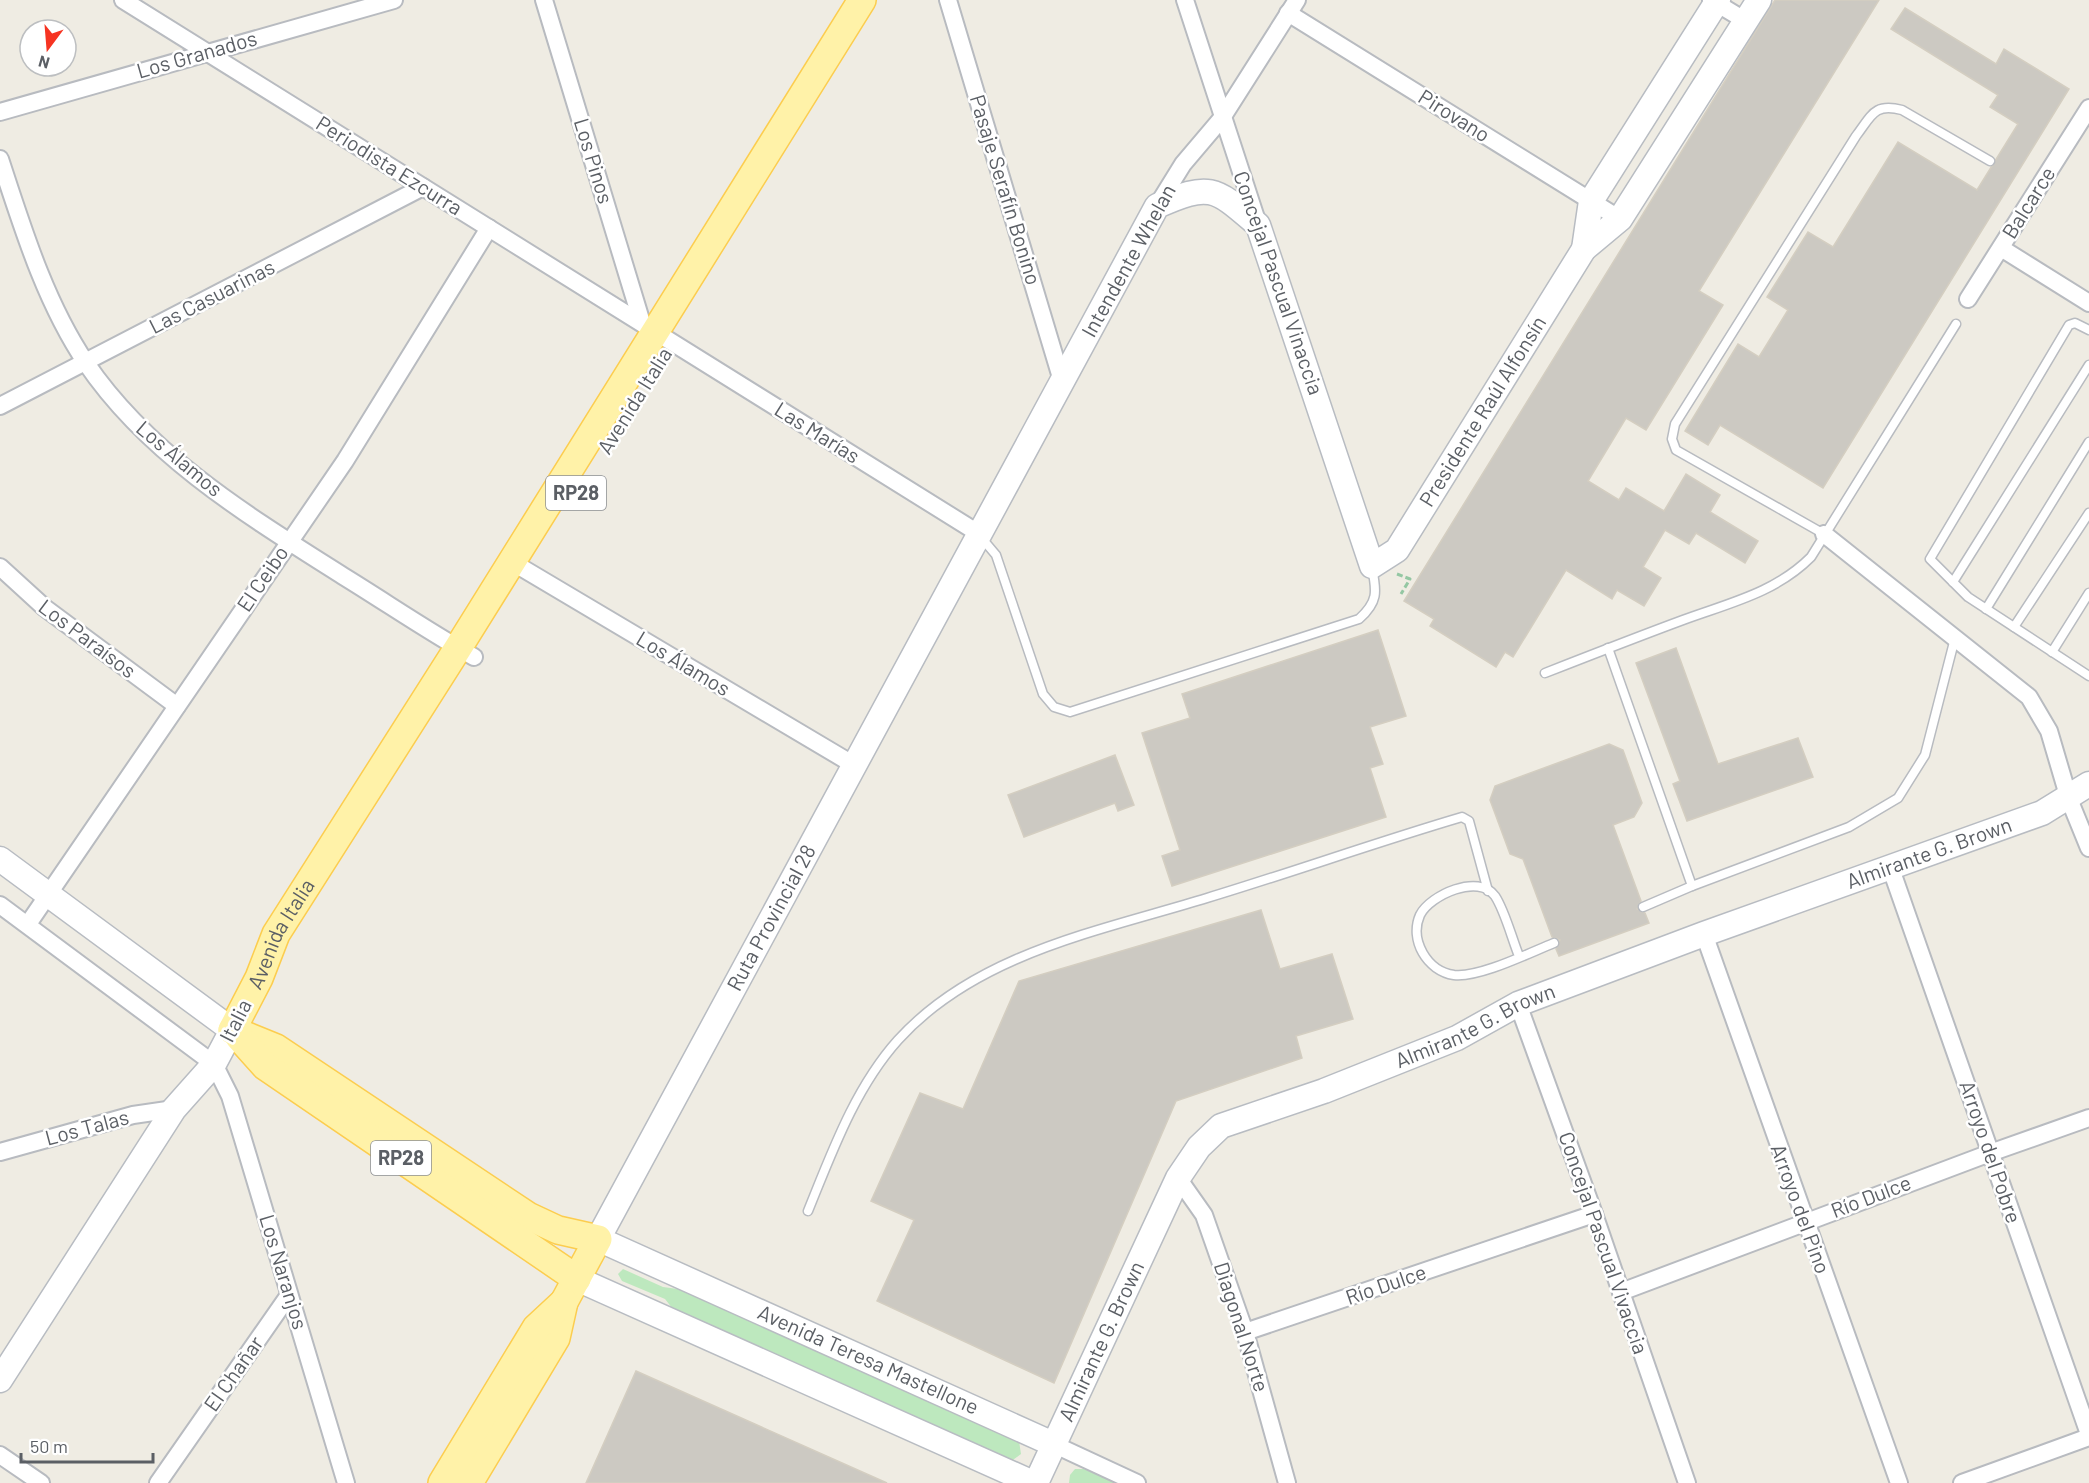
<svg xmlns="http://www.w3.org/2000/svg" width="2089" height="1483" font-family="Barlow,sans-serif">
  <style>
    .green { fill: #bde8be }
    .building { fill: #ccc9c2; stroke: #d4cec1; stroke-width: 1.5 }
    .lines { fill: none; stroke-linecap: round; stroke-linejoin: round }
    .lane-casing { stroke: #b8bbc0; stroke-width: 11 }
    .street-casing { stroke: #b8bbc0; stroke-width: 20 }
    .secondary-casing { stroke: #b8bcc2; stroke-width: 27 }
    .primary-casing { stroke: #fccd4f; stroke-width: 30 }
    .path { stroke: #94c7a3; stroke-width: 3; stroke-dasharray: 6 3; stroke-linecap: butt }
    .lane { stroke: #fff; stroke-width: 8 }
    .street { stroke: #fff; stroke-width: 16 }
    .secondary { stroke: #fff; stroke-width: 24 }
    .primary { stroke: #fff2a8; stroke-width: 27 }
    .labels { text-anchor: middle; stroke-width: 5; stroke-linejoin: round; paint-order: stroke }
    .shield { fill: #fff; stroke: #8c8f93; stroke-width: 1.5 }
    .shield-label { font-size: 20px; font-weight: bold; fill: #5b5f65 }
    .street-label { font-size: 21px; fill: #5b5f65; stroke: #fff }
  </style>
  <rect width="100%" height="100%" fill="#efece3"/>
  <!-- green -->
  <g class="green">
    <polygon points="623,1269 663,1287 685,1290 1019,1441 1021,1454 1010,1462 676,1313 665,1299 622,1281 618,1274"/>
    <polygon points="1075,1469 1084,1469 1117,1483 1069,1483 1070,1475"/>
  </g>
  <!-- building -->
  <g class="building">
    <polygon points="1775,0 1879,0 1699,291 1723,305 1646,430 1626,418 1588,481 1619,500 1626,488 1664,511 1686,474 1720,495 1710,512 1758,541 1745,563 1696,533 1689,544 1665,530 1643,567 1661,578 1644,606 1617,590 1612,599 1566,570 1513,657 1505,652 1496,667 1430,626 1434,619 1404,601"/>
    <polygon points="1905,8 1996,64 2004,49 2069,89 1823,488 1720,425 1708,445 1685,431 1738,344 1759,357 1788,310 1767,297 1808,232 1833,247 1898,142 1977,190 2018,124 1990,107 1998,95 1891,29"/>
    <polygon points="1378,630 1406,716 1370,727 1383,764 1370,768 1386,817 1172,886 1162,856 1180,850 1142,733 1190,718 1182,694"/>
    <polygon points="1676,648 1718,764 1798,738 1813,777 1687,821 1673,784 1680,781 1636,663"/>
    <polygon points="1609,744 1623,750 1642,803 1634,817 1613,825 1641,901 1637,909 1645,913 1649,923 1559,956 1556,949 1560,940 1552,937 1523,859 1510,854 1490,800 1495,786"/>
    <polygon points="1115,755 1134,805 1118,811 1115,803 1024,837 1008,795"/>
    <polygon points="1261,910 1280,969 1332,954 1353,1019 1296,1036 1302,1058 1176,1101 1054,1383 877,1301 914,1220 871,1201 920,1093 963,1109 1019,981"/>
    <polygon points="636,1371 887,1483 586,1483"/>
  </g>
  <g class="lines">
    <!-- lane casing -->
    <g class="lane-casing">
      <g id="lane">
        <polyline points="2089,330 2075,323 2069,325 1930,559 1968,597 2089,676"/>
        <path d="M1824 534 1676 450 1672 439 1675 424 1856 136C1872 115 1874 103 1902 110L1990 161"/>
        <path d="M980 536 996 555 1043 694 1054 707 1070 712 1359 619C1378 602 1377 592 1372 568"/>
        <polyline points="1953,582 2089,365"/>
        <polyline points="1986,609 2089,442"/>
        <polyline points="2014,627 2089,513"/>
        <polyline points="1608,648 1692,886"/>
        <polyline points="2052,652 2089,593"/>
        <path d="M1545 673C1591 655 1637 637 1683 620 1729 603 1775 593 1811 557L1956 324"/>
        <polyline points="1643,907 1692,886 1849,827 1898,798 1925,755 1955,638"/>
        <path d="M1519 956C1512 939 1505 911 1495 896 1479 873 1430 895 1420 915 1409 940 1427 971 1454 975 1479 978 1529 953 1554 943"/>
        <path d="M808 1211C832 1152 855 1088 898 1040 977 953 1100 931 1207 898 1293 872 1377 842 1462 817L1469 821 1488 891"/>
      </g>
    </g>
    <!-- street casing -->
    <g class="street-casing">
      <g id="street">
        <polyline points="123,0 978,533"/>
        <polyline points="544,0 642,323"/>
        <polyline points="948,0 1062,381"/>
        <polyline points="1185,0 1258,224"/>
        <polyline points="1711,0 1746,21"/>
        <polyline points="1288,13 1620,219"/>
        <polyline points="0,112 394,0"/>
        <path d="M0 159C23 229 45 302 86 363 149 456 250 517 343 576 387 603 429 632 474 657"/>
        <polyline points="1157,206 1183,164 1222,118 1297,0"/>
        <polyline points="2001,248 2089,303"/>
        <polyline points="1968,299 2089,108"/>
        <polyline points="0,406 423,187"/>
        <polyline points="1824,534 2029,697 2049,731 2069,799 2089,848"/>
        <polyline points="512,562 854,765"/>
        <polyline points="0,567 45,608 177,706"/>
        <polyline points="1891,869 2089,1434"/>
        <polyline points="0,905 214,1064 230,1096 346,1483"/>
        <polyline points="28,924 345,461 489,228"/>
        <polyline points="1704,934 1899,1483"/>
        <polyline points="1518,1004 1594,1214 1687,1483"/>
        <polyline points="0,1152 133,1115 174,1109"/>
        <polyline points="1178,1178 1204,1215 1245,1332 1287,1483"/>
        <polyline points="1621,1292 1990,1153 2089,1118"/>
        <polyline points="1245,1332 1594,1214"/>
        <polyline points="1053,1444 1137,1483"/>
        <polyline points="0,1455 41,1483"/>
        <polyline points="158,1483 289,1295"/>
        <polyline points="1962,1483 2089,1437"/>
      </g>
    </g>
    <!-- secondary casing -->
    <g class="secondary-casing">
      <g id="secondary">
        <polyline points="1584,249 1591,201 1718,0"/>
        <polyline points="0,859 232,1030 214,1064 174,1109 0,1380"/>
        <polyline points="577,1279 1033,1483"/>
        <path id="s1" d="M1053 1444 598 1239 1157 206C1211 182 1215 188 1258 225L1372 566 1397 550 1584 249 1620 219 1759 0"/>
        <path id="s2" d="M1036 1483 1178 1178 1199 1147 1221 1126 1324 1091 1457 1038 1518 1004 1704 934 2042 813 2089 784"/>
      </g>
    </g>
    <!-- primary casing -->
    <g class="primary-casing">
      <g id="primary">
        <path id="s3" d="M232 1030 259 978 276 934 458 648 862 0"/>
        <polyline points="232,1030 276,1048 528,1216 558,1230 598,1239 564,1302 556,1338 469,1483"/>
        <polyline points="239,1037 265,1066 577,1279"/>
        <polyline points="442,1483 536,1328 564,1302"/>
      </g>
    </g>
    <!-- path -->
    <polyline class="path" points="1397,574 1410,579 1401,594"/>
    <!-- lane -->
    <use href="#lane" class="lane"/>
    <!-- street -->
    <use href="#street" class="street"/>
    <!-- secondary -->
    <use href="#secondary" class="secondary"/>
    <!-- primary -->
    <use href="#primary" class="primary"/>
  </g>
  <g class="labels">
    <!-- shield labels -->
    <g class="shield">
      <rect x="546" y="476" width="60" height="34" rx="4.5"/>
      <rect x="371" y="1141" width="60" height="34" rx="4.5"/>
    </g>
    <g class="shield-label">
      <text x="576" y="500">RP28</text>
      <text x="401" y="1165">RP28</text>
    </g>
    <!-- street labels -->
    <g class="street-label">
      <text transform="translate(197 55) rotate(-16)" y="7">Los Granados</text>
      <text transform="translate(1454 116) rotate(32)" y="7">Pirovano</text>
      <text transform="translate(593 161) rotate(73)" y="7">Los Pinos</text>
      <text transform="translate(389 166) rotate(32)" y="7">Periodista Ezcurra</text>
      <text transform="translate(1005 190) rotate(73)" y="7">Pasaje Serafín Bonino</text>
      <text transform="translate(2029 203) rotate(-58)" y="7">Balcarce</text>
      <text transform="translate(1129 261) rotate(-61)" y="7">Intendente Whelan</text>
      <text transform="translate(1278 283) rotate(71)" y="7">Concejal Pascual Vinaccia</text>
      <text transform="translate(212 297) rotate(-27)" y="7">Las Casuarinas</text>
      <text transform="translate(635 401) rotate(-58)" y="7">Avenida Italia</text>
      <text dy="7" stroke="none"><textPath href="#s1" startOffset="2340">Presidente Raúl Alfonsín</textPath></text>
      <text transform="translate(817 433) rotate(32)" y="7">Las Marías</text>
      <text transform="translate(179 459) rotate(40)" y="7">Los Álamos</text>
      <text transform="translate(263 579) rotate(-56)" y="7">El Ceibo</text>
      <text transform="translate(87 639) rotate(37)" y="7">Los Paraísos</text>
      <text transform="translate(683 664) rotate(31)" y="7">Los Álamos</text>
      <text dy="7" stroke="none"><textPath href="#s2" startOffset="1164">Almirante G. Brown</textPath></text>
      <text dy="7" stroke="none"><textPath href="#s3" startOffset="108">Avenida Italia</textPath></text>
      <text dy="7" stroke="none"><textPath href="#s1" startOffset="864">Ruta Provincial 28</textPath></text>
      <text transform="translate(236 1021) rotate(-63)" y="7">Italia</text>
      <text dy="7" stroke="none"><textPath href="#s2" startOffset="678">Almirante G. Brown</textPath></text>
      <text transform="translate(87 1128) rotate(-15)" y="7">Los Talas</text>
      <text transform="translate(1990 1152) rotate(71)" y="7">Arroyo del Pobre</text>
      <text transform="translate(1871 1197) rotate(-21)" y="7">Río Dulce</text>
      <text transform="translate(1800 1209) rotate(70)" y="7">Arroyo del Pino</text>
      <text transform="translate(1603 1243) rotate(71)" y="7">Concejal Pascual Vivaccia</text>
      <text transform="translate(283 1272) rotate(73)" y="7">Los Naranjos</text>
      <text transform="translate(1386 1285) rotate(-19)" y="7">Río Dulce</text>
      <text transform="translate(1241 1327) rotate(72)" y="7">Diagonal Norte</text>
      <text dy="7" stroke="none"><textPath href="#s2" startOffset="156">Almirante G. Brown</textPath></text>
      <text transform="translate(868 1360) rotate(24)" y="7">Avenida Teresa Mastellone</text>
      <text transform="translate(234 1374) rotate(-55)" y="7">El Chañar</text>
    </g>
  </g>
  <!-- north arrow -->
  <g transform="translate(48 48) rotate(196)"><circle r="28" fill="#ffffff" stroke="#bdbfc1" stroke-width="1.5"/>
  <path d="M0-4.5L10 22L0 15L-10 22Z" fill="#f63422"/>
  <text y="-9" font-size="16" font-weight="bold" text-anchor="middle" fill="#5b5f65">N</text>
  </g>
  <!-- scale -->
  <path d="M21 1453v9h132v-9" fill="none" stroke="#5b5f65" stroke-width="3"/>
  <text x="30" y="1453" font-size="18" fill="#5b5f65" stroke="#ffffff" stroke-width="4.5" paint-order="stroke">50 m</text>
</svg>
